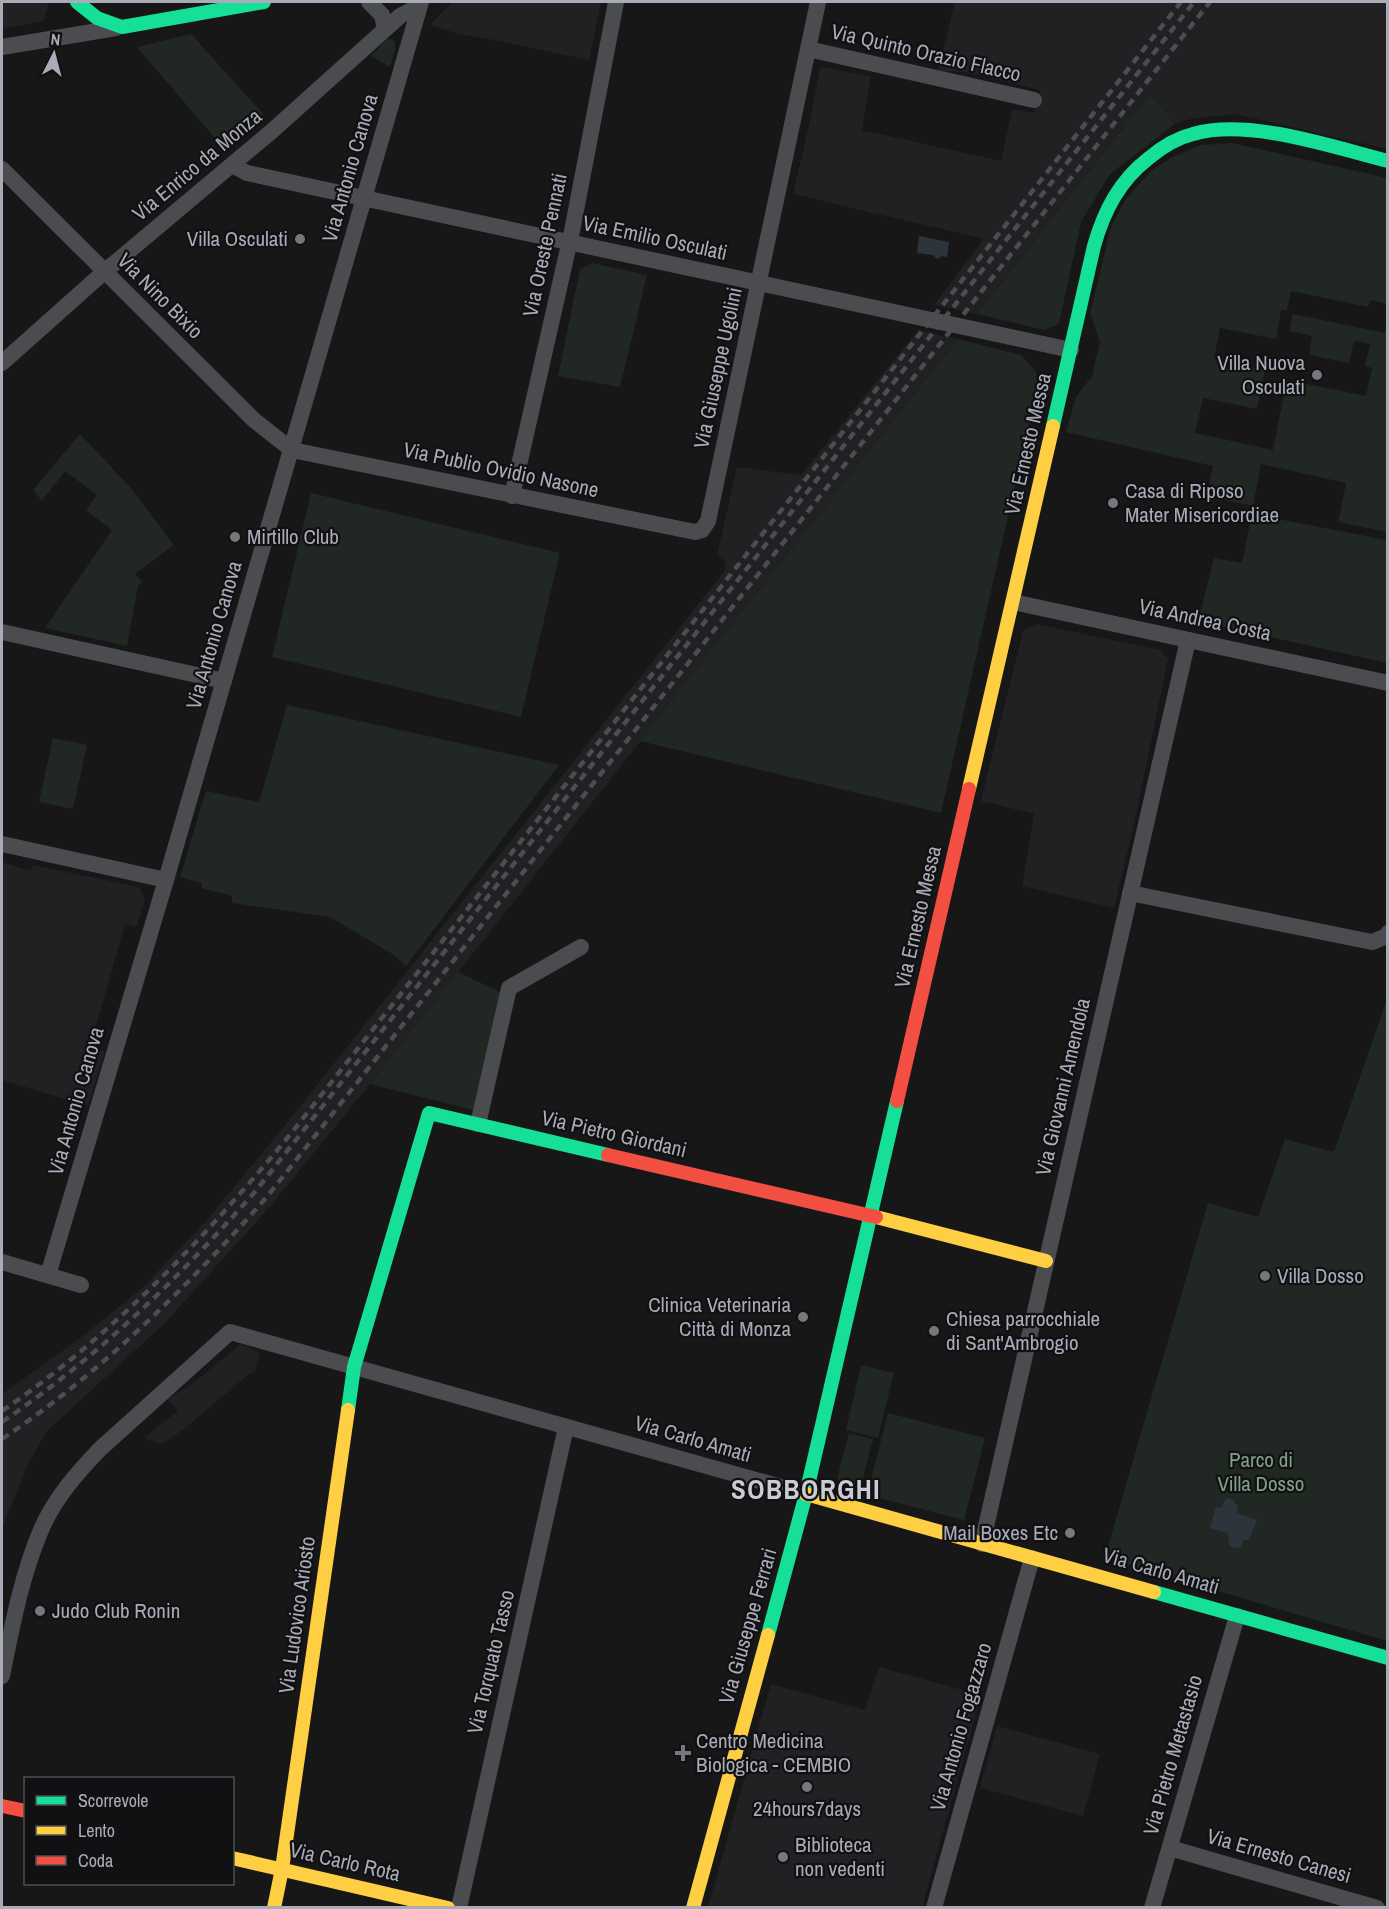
<svg xmlns="http://www.w3.org/2000/svg" width="1389" height="1909" font-family="'Archivo Narrow',sans-serif">
  <style>
    .built { fill: #212123 }
    .green { fill: #212722 }
    .water { fill: #2e343b }
    .lines { fill: none; stroke-linecap: round; stroke-linejoin: round }
    .street { stroke: #4b4c4f; stroke-width: 16 }
    .fast { stroke: #16e098; stroke-width: 14 }
    .slow { stroke: #ffcf43; stroke-width: 14 }
    .jam { stroke: #f24e42; stroke-width: 14 }
    .rail { stroke: #4c4d50; stroke-width: 4.5; stroke-dasharray: 8 6; stroke-linecap: butt }
    .poi-dot { fill: #76787e; stroke: #111113; stroke-width: 2 }
    .labels { text-anchor: middle; stroke-width: 4.5; stroke-linejoin: round; paint-order: stroke }
    .street-label { font-size: 21px; fill: #a9acb6; stroke: #111113 }
    .poi-label { font-size: 21px; fill: #a9acb6; stroke: #111113; text-anchor: start }
    .park-label { font-size: 21px; fill: #82a087; stroke: #111113 }
    .district-label { font-size: 27px; font-weight: bold; letter-spacing: 1.5px; fill: #cacbd3; stroke: #111113 }
  </style>
  <rect width="100%" height="100%" fill="#171717"/>
  <!-- built -->
  <g class="built">
    <polygon points="2,2 49,2 44,21 2,29"/>
    <polygon points="452,2 601,2 589,60 489,39 459,34 430,25"/>
    <polygon points="955,2 1387,2 1387,149 1235,114 1190,119 1175,124 1150,94 977,314 934,305 984,239 793,194 810,121 820,67 871,76 862,130 1001,161 1012,109 1034,113 1040,90 966,72 938,71"/>
    <polygon points="918,330 958,339 370,1084 268,1209 166,1322 46,1432 26,1468 3,1526 2,1394 79,1339 141,1289 206,1221 282,1129 726,569 723,557 717,555 737,467 801,475"/>
    <polygon points="1037,624 1160,650 1168,659 1134,824 1114,908 1022,886 1034,814 981,801 1023,631"/>
    <polygon points="2,862 31,871 33,865 139,887 145,900 136,927 125,924 92,1039 90,1049 105,1051 88,1106 2,1080"/>
    <polygon points="241,1344 260,1352 255,1372 249,1374 184,1429 162,1444 144,1438 178,1411 167,1399 188,1387"/>
    <polygon points="879,1667 981,1695 922,1907 708,1907 771,1684 865,1710"/>
    <polygon points="997,1726 1100,1754 1083,1816 980,1788"/>
  </g>
  <!-- green -->
  <g class="green">
    <polygon points="191,34 263,114 221,145 137,47"/>
    <polygon points="387,39 392,39 395,41 395,50 390,67 371,56"/>
    <polygon points="1150,94 1175,124 1110,174 1081,222 1059,324 1044,330 977,314"/>
    <polygon points="1232,143 1387,178 1387,304 1370,300 1368,307 1291,291 1287,310 1281,310 1276,339 1220,328 1214,359 1265,370 1257,409 1203,398 1195,433 1273,450 1287,380 1366,396 1372,368 1365,366 1370,344 1354,341 1349,363 1309,355 1312,336 1289,331 1293,314 1385,333 1387,323 1387,532 1338,522 1346,483 1261,464 1253,506 1207,496 1213,466 1066,432 1076,397 1092,376 1100,342 1090,313 1111,227 1125,200 1151,171 1172,157 1201,145"/>
    <polygon points="592,263 647,275 620,387 558,376 580,269"/>
    <polygon points="958,339 1021,355 1036,371 1038,383 941,813 640,741"/>
    <polygon points="80,434 130,487 174,545 135,574 142,582 138,586 127,646 45,628 112,530 86,510 97,495 65,471 42,501 33,490"/>
    <polygon points="311,493 560,553 521,717 272,657"/>
    <polygon points="1252,514 1387,540 1387,663 1198,621 1214,558 1242,563"/>
    <polygon points="287,705 559,765 406,966 394,955 330,917 232,903 232,896 201,888 202,883 180,877 206,791 259,802"/>
    <polygon points="53,738 87,745 73,809 39,802"/>
    <polygon points="458,972 502,993 473,1110 370,1084"/>
    <polygon points="1387,999 1387,1641 1102,1557 1107,1550 1208,1203 1258,1217 1285,1139 1334,1152"/>
    <polygon points="861,1365 894,1373 878,1438 846,1430"/>
    <polygon points="888,1413 985,1438 964,1520 867,1495"/>
    <polygon points="849,1433 873,1439 861,1485 837,1479"/>
  </g>
  <!-- water -->
  <g class="water">
    <polygon points="919,236 949,242 947,257 942,256 937,259 933,255 917,253"/>
    <polygon points="1226,1498 1232,1499 1238,1507 1237,1513 1257,1520 1249,1540 1244,1540 1241,1547 1234,1548 1229,1546 1228,1533 1210,1528 1216,1507 1221,1508"/>
  </g>
  <g class="lines">
    <!-- street -->
    <g class="street">
      <polyline points="369,2 382,15 385,29"/>
      <polyline points="2,47 116,28"/>
      <polyline points="808,49 1034,100"/>
      <polyline points="232,165 247,173 1071,350"/>
      <polyline points="2,169 254,420 292,450 695,532 702,530 708,521 818,2"/>
      <polyline points="2,363 104,272 272,131 400,16 419,6"/>
      <polyline points="512,496 572,231 616,2"/>
      <polyline points="1013,602 1388,683"/>
      <polyline points="2,632 224,681"/>
      <polyline points="2,844 166,880"/>
      <polyline points="1130,893 1372,942 1387,936 1388,933"/>
      <polyline points="478,1124 509,988 581,947"/>
      <polyline points="2,1262 81,1285"/>
      <polyline points="48,1275 166,880 421,2"/>
      <polyline points="982,1544 1188,640"/>
      <path d="M2 1676C12 1627 21 1577 41 1530 54 1499 77 1473 100 1449L230 1332 806 1494"/>
      <polyline points="1170,1848 1377,1908"/>
      <polyline points="459,1908 566,1427"/>
      <polyline points="934,1908 1032,1558"/>
      <polyline points="1152,1908 1237,1616"/>
    </g>
    <!-- fast -->
    <g class="fast">
      <polyline points="77,2 97,18 122,27 264,2"/>
      <path d="M1053 426 1094 246C1104 211 1119 181 1149 158 1162 147 1177 138 1193 134 1249 118 1333 147 1388 161"/>
      <polyline points="348,1410 354,1367 429,1113 608,1155"/>
      <polyline points="1154,1592 1388,1658"/>
      <polyline points="768,1635 806,1494 897,1101"/>
    </g>
    <!-- slow -->
    <g class="slow">
      <polyline points="969,789 1053,426"/>
      <polyline points="876,1217 1046,1261"/>
      <polyline points="806,1494 1154,1592"/>
      <polyline points="232,1858 448,1908"/>
      <polyline points="274,1908 282,1869 348,1410"/>
      <polyline points="693,1908 768,1635"/>
    </g>
    <!-- jam -->
    <g class="jam">
      <polyline points="897,1101 969,789"/>
      <polyline points="608,1155 876,1217"/>
      <polyline points="2,1806 26,1811"/>
    </g>
    <!-- rail -->
    <g class="rail">
      <path d="M2 1411C113 1335 203 1240 289 1136L1181 2"/>
      <path d="M2 1422C99 1356 176 1281 254 1193L1194 2"/>
      <path d="M2 1439C102 1372 186 1288 266 1198L1210 2"/>
    </g>
  </g>
  <!-- markers -->
  <g class="poi-dot">
    <circle cx="300" cy="239" r="6"/>
    <circle cx="1317" cy="375" r="6"/>
    <circle cx="1113" cy="503" r="6"/>
    <circle cx="235" cy="537" r="6"/>
    <circle cx="1265" cy="1276" r="6"/>
    <circle cx="803" cy="1317" r="6"/>
    <circle cx="934" cy="1331" r="6"/>
    <circle cx="1070" cy="1533" r="6"/>
    <circle cx="40" cy="1611" r="6"/>
    <path d="M680 1744h6v6h6v6h-6v6h-6v-6h-6v-6h6z"/>
    <circle cx="807" cy="1787" r="6"/>
    <circle cx="783" cy="1857" r="6"/>
  </g>
  <g class="labels">
    <!-- street labels -->
    <g class="street-label">
      <text transform="translate(926 53) rotate(13)" y="7">Via Quinto Orazio Flacco</text>
      <text transform="translate(197 165) rotate(-40)" y="7">Via Enrico da Monza</text>
      <text transform="translate(350 168) rotate(-74)" y="7">Via Antonio Canova</text>
      <text transform="translate(655 238) rotate(12)" y="7">Via Emilio Osculati</text>
      <text transform="translate(545 245) rotate(-78)" y="7">Via Oreste Pennati</text>
      <text transform="translate(160 296) rotate(45)" y="7">Via Nino Bixio</text>
      <text transform="translate(718 368) rotate(-78)" y="7">Via Giuseppe Ugolini</text>
      <text transform="translate(1028 444) rotate(-77)" y="7">Via Ernesto Messa</text>
      <text transform="translate(501 470) rotate(12)" y="7">Via Publio Ovidio Nasone</text>
      <text transform="translate(1205 620) rotate(12)" y="7">Via Andrea Costa</text>
      <text transform="translate(214 635) rotate(-74)" y="7">Via Antonio Canova</text>
      <text transform="translate(918 917) rotate(-77)" y="7">Via Ernesto Messa</text>
      <text transform="translate(1063 1087) rotate(-77)" y="7">Via Giovanni Amendola</text>
      <text transform="translate(76 1101) rotate(-74)" y="7">Via Antonio Canova</text>
      <text transform="translate(614 1134) rotate(13)" y="7">Via Pietro Giordani</text>
      <text transform="translate(693 1439) rotate(16)" y="7">Via Carlo Amati</text>
      <text transform="translate(1161 1571) rotate(16)" y="7">Via Carlo Amati</text>
      <text transform="translate(297 1615) rotate(-82)" y="7">Via Ludovico Ariosto</text>
      <text transform="translate(748 1626) rotate(-74)" y="7">Via Giuseppe Ferrari</text>
      <text transform="translate(491 1662) rotate(-77)" y="7">Via Torquato Tasso</text>
      <text transform="translate(961 1727) rotate(-74)" y="7">Via Antonio Fogazzaro</text>
      <text transform="translate(1173 1755) rotate(-74)" y="7">Via Pietro Metastasio</text>
      <text transform="translate(1279 1856) rotate(16)" y="7">Via Ernesto Canesi</text>
      <text transform="translate(345 1862) rotate(13)" y="7">Via Carlo Rota</text>
    </g>
    <!-- poi labels -->
    <g class="poi-label">
      <text x="288" y="246" text-anchor="end">Villa Osculati</text>
      <text x="1305" y="370" text-anchor="end">Villa Nuova<tspan x="1305" dy="24">Osculati</tspan></text>
      <text x="1125" y="498">Casa di Riposo<tspan x="1125" dy="24">Mater Misericordiae</tspan></text>
      <text x="247" y="544">Mirtillo Club</text>
      <text x="1277" y="1283">Villa Dosso</text>
      <text x="791" y="1312" text-anchor="end">Clinica Veterinaria<tspan x="791" dy="24">Città di Monza</tspan></text>
      <text x="946" y="1326">Chiesa parrocchiale<tspan x="946" dy="24">di Sant'Ambrogio</tspan></text>
      <text x="1058" y="1540" text-anchor="end">Mail Boxes Etc</text>
      <text x="52" y="1618">Judo Club Ronin</text>
      <text x="696" y="1748">Centro Medicina<tspan x="696" dy="24">Biologica - CEMBIO</tspan></text>
      <text x="807" y="1816" text-anchor="middle">24hours7days</text>
      <text x="795" y="1852">Biblioteca<tspan x="795" dy="24">non vedenti</tspan></text>
    </g>
    <!-- park labels -->
    <g class="park-label">
      <text x="1261" y="1467">Parco di<tspan x="1261" dy="24">Villa Dosso</tspan></text>
    </g>
    <!-- district labels -->
    <g class="district-label">
      <text x="806" y="1499">SOBBORGHI</text>
    </g>
  </g>
  <!-- border -->
  <rect width="1389" height="1909" fill="none" stroke="#a9acb6" stroke-width="6"/>
  <!-- legend -->
  <rect x="24" y="1777" width="210" height="108" fill="#111113" stroke="#4e4f54" stroke-width="1.5"/>
  <rect x="36" y="1796" width="30" height="9" fill="#16e098" stroke="#4e4f54" stroke-width="1.5"/>
  <text x="78" y="1807" font-size="18" fill="#a9acb6">Scorrevole</text>
  <rect x="36" y="1826" width="30" height="9" fill="#ffcf43" stroke="#4e4f54" stroke-width="1.5"/>
  <text x="78" y="1837" font-size="18" fill="#a9acb6">Lento</text>
  <rect x="36" y="1856" width="30" height="9" fill="#f24e42" stroke="#4e4f54" stroke-width="1.5"/>
  <text x="78" y="1867" font-size="18" fill="#a9acb6">Coda</text>
  <!-- north arrow -->
  <g transform="translate(54 54) rotate(6)" stroke="#111113" stroke-width="4.5" paint-order="stroke">
  <path d="M0-4.5L10 22L0 15L-10 22Z" fill="#a9acb6"/>
  <text y="-9" font-size="16" font-weight="bold" text-anchor="middle" fill="#a9acb6">N</text>
  </g>
</svg>
